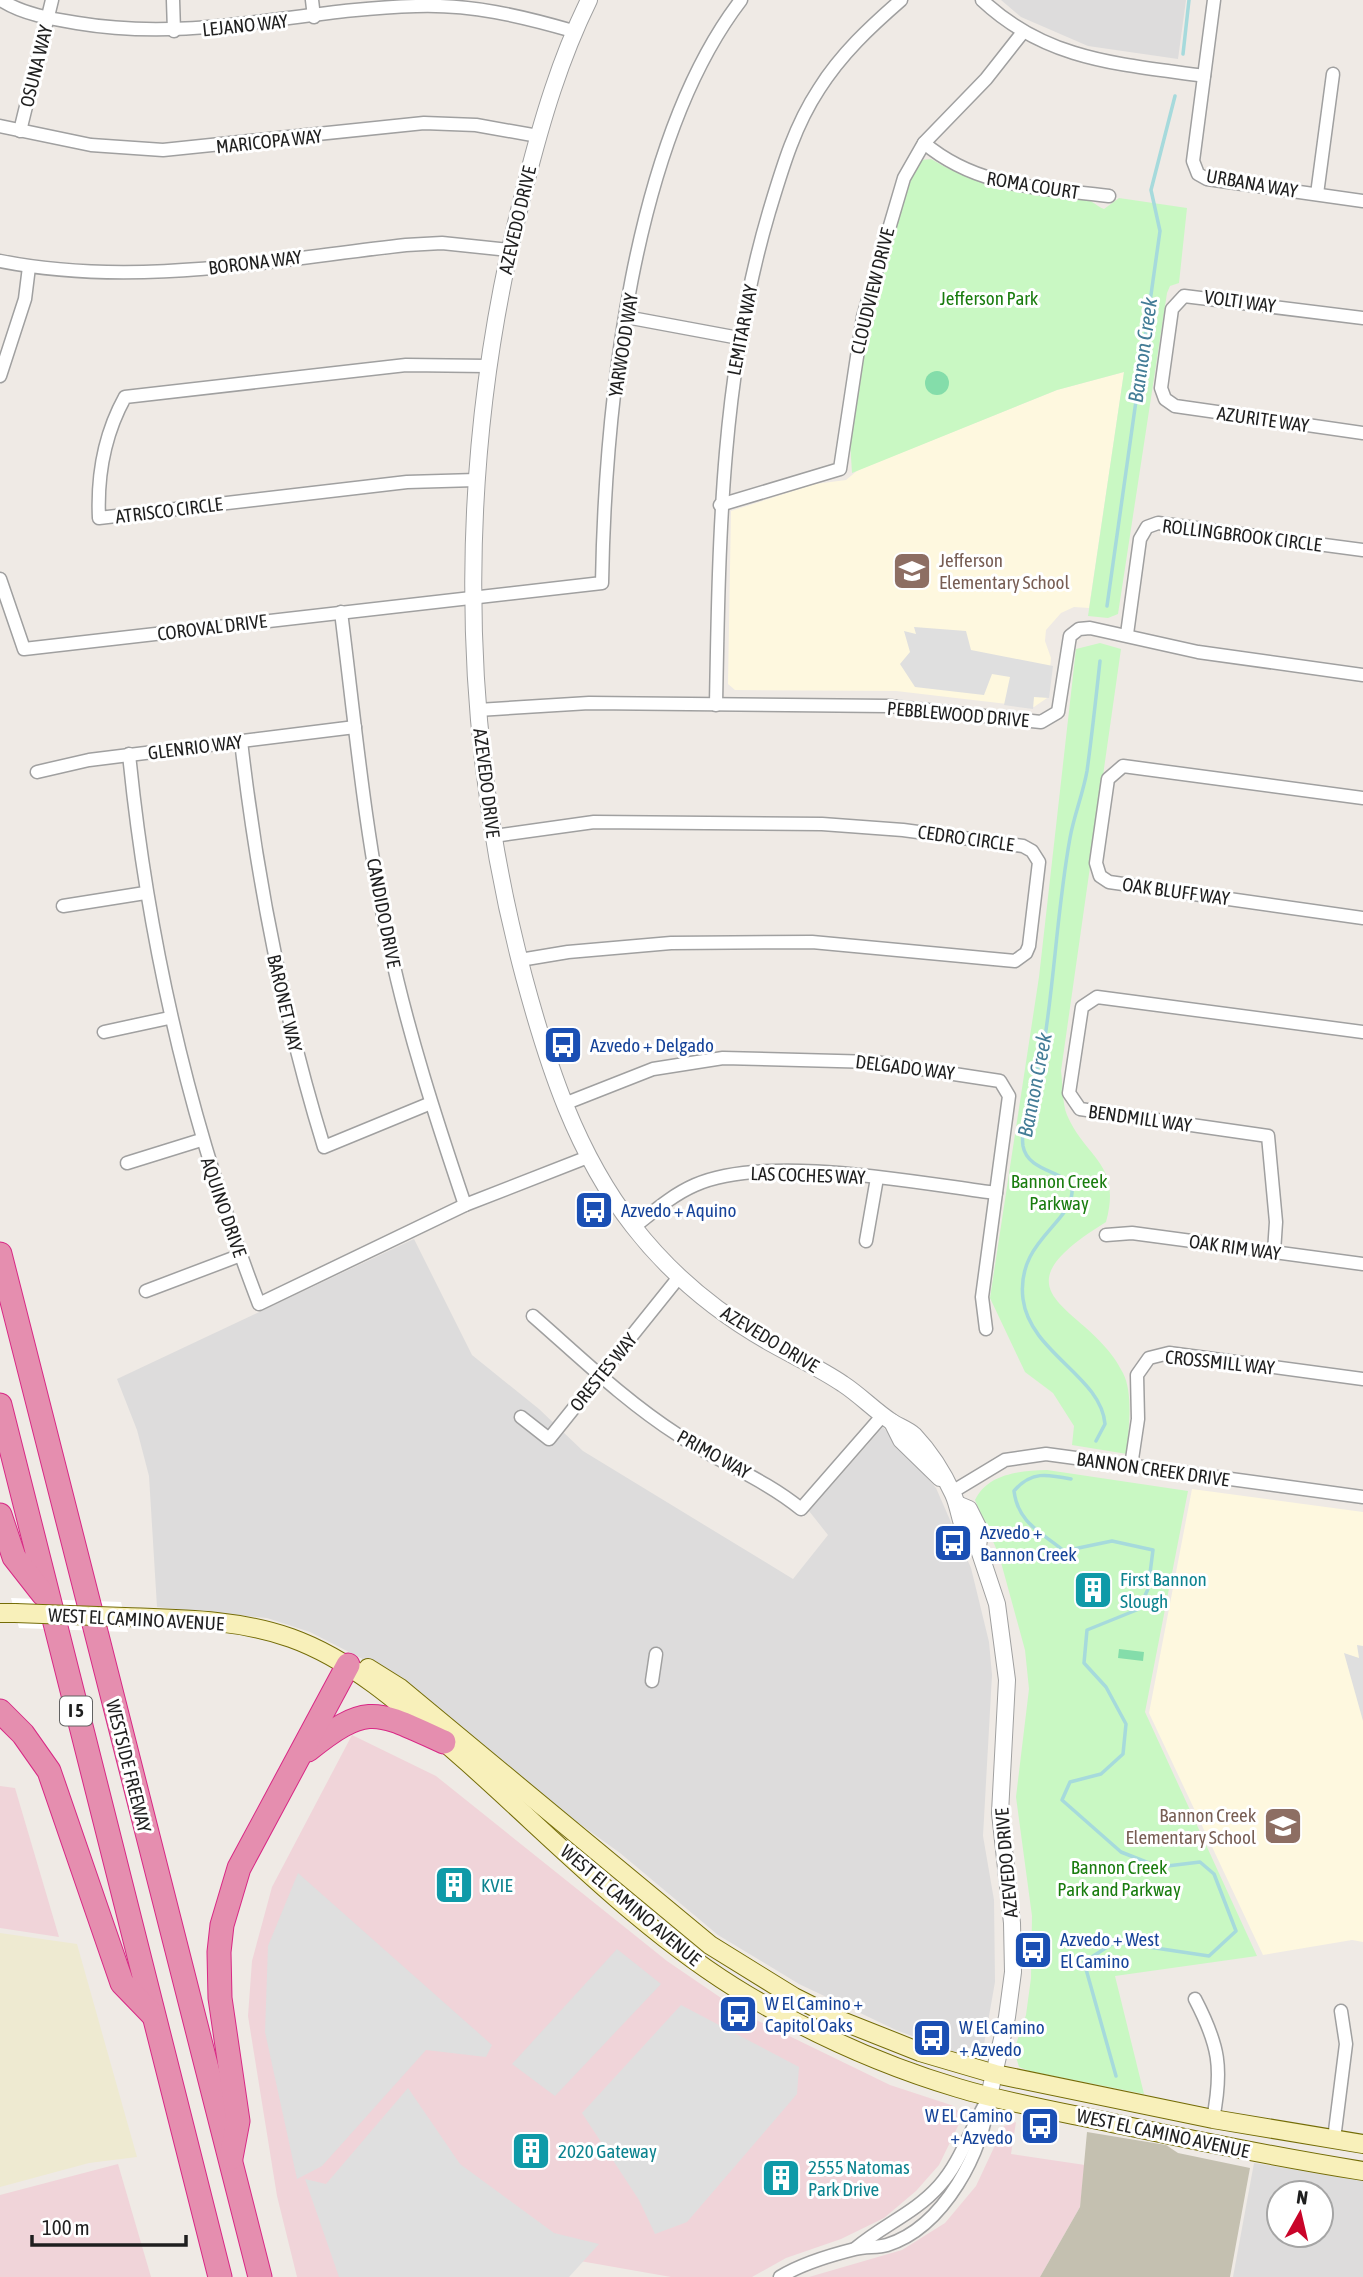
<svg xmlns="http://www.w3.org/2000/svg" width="1363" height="2277" font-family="'Asap Condensed',sans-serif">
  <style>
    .residential { fill: #dddcdc; fill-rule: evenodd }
    .commercial { fill: #f0d4d9 }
    .education { fill: #fef8df }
    .construction { fill: #c4c0b0 }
    .farmland { fill: #eeead1 }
    .park { fill: #c9f8c3 }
    .pitch { fill: #84ddaa }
    .parking { fill: #dfdfdf }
    .pier { fill: #fff }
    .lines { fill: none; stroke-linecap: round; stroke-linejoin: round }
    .stream { stroke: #a6dadc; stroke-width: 3.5 }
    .minor-casing { stroke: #a0a0a0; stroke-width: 15 }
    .tertiary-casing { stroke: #a0a0a0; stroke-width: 18 }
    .secondary-casing { stroke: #746c07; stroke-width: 20 }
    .motorway-casing { stroke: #d82885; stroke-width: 25 }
    .minor { stroke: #fff; stroke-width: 12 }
    .tertiary { stroke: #fff; stroke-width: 16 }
    .secondary { stroke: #f8f0ba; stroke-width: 18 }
    .motorway { stroke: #e58eaf; stroke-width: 23 }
    .secondary-bridge-casing { stroke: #746c07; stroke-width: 20; stroke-linecap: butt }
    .secondary-bridge { stroke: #f8f0ba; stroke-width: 18 }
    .labels { text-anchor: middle; stroke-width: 6; stroke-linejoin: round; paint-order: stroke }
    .shield { fill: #fff; stroke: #626262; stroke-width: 2 }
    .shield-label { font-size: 18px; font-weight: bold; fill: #1f1f1f }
    .street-label { font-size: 19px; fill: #1f1f1f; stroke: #fff }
    .park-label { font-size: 19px; fill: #197c0e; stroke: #fff }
    .education-label { font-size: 19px; fill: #785e54; stroke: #fff; text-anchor: start }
    .transit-label { font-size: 19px; fill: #164399; stroke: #fff; text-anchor: start }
    .culture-label { font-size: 19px; fill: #0d838f; stroke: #fff; text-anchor: start }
    .water-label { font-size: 21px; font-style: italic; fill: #437c96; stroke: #fff }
  </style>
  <rect width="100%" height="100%" fill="#efeae5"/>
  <!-- residential -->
  <g class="residential">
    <polygon points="1001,0 1186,0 1178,59 1088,46 1021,17"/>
    <polygon points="414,1239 472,1355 539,1409 583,1451 793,1579 828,1535 809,1511 883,1427 936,1488 971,1568 989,1642 992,1675 983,1836 994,1900 995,1982 983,2050 969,2057 896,2030 799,1984 718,1935 620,1853 523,1783 388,1672 310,1632 267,1618 157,1607 149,1476 137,1430 117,1379"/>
    <path d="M1254 2163 1363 2180V2277H1233ZM1279 2193H1321V2235H1279Z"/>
  </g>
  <!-- commercial -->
  <g class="commercial">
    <polygon points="352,1735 436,1776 667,1961 746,2015 890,2085 954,2106 959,2113 959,2124 939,2165 916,2191 884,2218 841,2239 786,2258 752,2277 671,2277 580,2261 568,2277 297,2277 277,2196 248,2016 252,1961 272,1887"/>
    <polygon points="0,1786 15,1788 59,1937 0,1928"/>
    <polygon points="1016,2122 1011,2154 1085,2165 1080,2207 1040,2277 809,2277 902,2250 945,2223 976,2186 1004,2126"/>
    <polygon points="118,2164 151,2277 0,2277 0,2195"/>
  </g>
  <!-- education -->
  <g class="education">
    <polygon points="1124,372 1089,608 1074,607 1061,613 1046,630 1045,641 1051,658 1047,698 1034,707 896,691 735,690 728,684 731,511 815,484 846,480 858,470 1057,390"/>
    <polygon points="1192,1489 1363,1512 1363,1942 1352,1940 1263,1955 1149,1713"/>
  </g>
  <!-- construction -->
  <polygon class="construction" points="1087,2132 1166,2145 1178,2153 1250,2168 1230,2277 1040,2277 1080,2207"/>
  <!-- farmland -->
  <polygon class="farmland" points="0,1933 77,1944 137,2157 89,2163 0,2187"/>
  <!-- park -->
  <g class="park">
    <path d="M931 159C988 193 1021 182 1080 196 1089 198 1096 206 1104 209L1119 198 1187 208 1179 283 1170 286 1167 293 1118 614 1108 618 1088 616 1124 372 1057 390 852 473 850 441 872 304 909 178 921 160Z"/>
    <path d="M1100 643 1121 649 1061 1071C1063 1084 1062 1103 1067 1115 1086 1159 1122 1163 1106 1222 984 1297 1090 1304 1123 1373 1134 1395 1128 1430 1127 1454L1072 1445 1074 1426 1053 1393 1025 1372 990 1298 1039 977 1076 649Z"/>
    <path d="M1047 1470 1188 1491 1145 1712 1257 1956 1115 1976 1144 2094 1029 2071 1019 2067 1014 2050 1026 2015 1031 1978 1032 1916 1016 1797 1029 1689 1025 1650 999 1555 975 1500C988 1473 1020 1471 1047 1470Z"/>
  </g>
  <!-- pitch -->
  <g class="pitch">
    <circle cx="937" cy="383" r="12"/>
    <polygon points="1119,1649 1144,1652 1143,1661 1118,1658"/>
  </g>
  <!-- parking -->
  <g class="parking">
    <polygon points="914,627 966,631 971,650 1053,666 1049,698 1034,697 1033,709 1004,705 1010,677 992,674 984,695 915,687 900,664 910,652 904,631 916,634"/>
    <polygon points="1357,1645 1363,1646 1363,1721 1344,1653 1359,1658"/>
    <polygon points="298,1873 492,2045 486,2057 426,2050 322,2166 297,2179 265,2032 268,1946"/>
    <polygon points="617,1949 661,1984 555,2096 512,2064"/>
    <polygon points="681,2005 799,2067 797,2094 687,2222 655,2234 639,2200 582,2113"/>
    <polygon points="408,2088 460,2164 554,2233 599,2244 569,2277 339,2277 305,2179 326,2184"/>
  </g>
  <!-- pier -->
  <polygon class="pier" points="11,1598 121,1602 128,1632 19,1628"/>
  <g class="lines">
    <!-- stream -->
    <g class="stream">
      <polyline points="1183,54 1189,0"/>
      <polyline points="1107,606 1160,231 1151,190 1175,96"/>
      <path d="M1096 1441 1105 1424C1101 1376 1030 1353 1023 1299 1016 1242 1069 1225 1072 1193 1074 1170 1028 1175 1023 1146 1019 1118 1041 1067 1045 1037 1055 971 1058 904 1070 838 1074 815 1083 794 1087 771 1092 735 1096 698 1100 661"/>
      <path d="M1071 1479C1047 1474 1031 1471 1014 1491 1018 1523 1041 1532 1064 1551L1112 1541 1153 1550 1148 1589 1139 1609 1087 1630 1084 1663 1106 1687 1126 1724 1123 1754 1101 1774 1070 1782 1062 1800 1121 1852 1159 1867 1200 1862 1214 1874 1236 1931 1209 1956 1115 1942 1084 1962 1116 2076"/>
    </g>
    <!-- minor casing -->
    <g class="minor-casing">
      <g id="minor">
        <path d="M1 0C22 14 52 19 77 23 196 43 299 9 416 6 471 4 521 16 573 31"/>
        <polyline points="173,0 174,31"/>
        <polyline points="312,0 314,17"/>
        <path d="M982 0C1047 61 1120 64 1204 76"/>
        <polyline points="1214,0 1193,161 1198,174 1207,179 1363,201"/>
        <polyline points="0,126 91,145 163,150 424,123 476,125 538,136"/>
        <polyline points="20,131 52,0"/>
        <path d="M924 143C979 189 1041 187 1109 196"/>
        <polyline points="1317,194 1333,74"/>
        <path d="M0 261C135 288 271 260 406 245L442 243 509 250"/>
        <polyline points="626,317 739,338"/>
        <polyline points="1363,318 1184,296 1172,309 1161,388 1165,399 1175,406 1363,433"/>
        <polyline points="0,376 25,299 29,267"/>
        <path d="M476 480 407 482 99 518C97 475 104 435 125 397L406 365 488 366"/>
        <polyline points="720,505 840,469 863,317 904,178 924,143 986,79 1023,32"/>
        <path d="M0 579 24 649 602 583C605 408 632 142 741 0"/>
        <path d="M341 612C355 723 365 835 389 944 408 1033 436 1119 465 1205"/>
        <polyline points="1127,634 1140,539 1147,527 1158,523 1363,550"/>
        <path d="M716 705C719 537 721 375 769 212 782 169 794 127 819 89 841 54 870 27 901 0"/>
        <polyline points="478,710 589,703 889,706 1041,722 1058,712 1070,636 1079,629 1090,628 1198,652 1363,675"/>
        <path d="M241 741C257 880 283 1014 324 1147L431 1103"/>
        <path d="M129 754C148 945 190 1125 259 1304L465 1205 588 1157"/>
        <polyline points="37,772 89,760 355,727"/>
        <polyline points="1363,798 1123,766 1108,779 1096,863 1100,876 1109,882 1363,918"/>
        <polyline points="494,836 594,822 822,824 903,830 1023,846 1032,851 1039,862 1029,946 1026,953 1015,961 812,942 671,943 568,952 520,960"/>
        <polyline points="63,906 145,893"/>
        <polyline points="104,1032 169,1018"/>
        <polyline points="564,1104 653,1069 723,1058 875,1062 1000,1081 1009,1096 982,1297 986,1329"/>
        <polyline points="127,1163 201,1140"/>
        <path d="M634 1227C653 1212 672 1195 695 1185 767 1153 917 1183 996 1193"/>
        <polyline points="1106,1235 1132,1233 1363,1264"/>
        <polyline points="866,1241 877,1178"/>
        <polyline points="1274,1252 1276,1222 1268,1136 1080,1109 1069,1093 1082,1007 1097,997 1363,1032"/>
        <polyline points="146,1291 241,1255"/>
        <path d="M533 1316C580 1357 625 1401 678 1435 718 1462 763 1478 801 1509L883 1415"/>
        <polyline points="521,1417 549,1439 679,1277"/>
        <polyline points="1131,1466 1138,1419 1137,1375 1149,1358 1169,1353 1363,1379"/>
        <polyline points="952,1492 1005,1460 1046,1454 1363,1497"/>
        <polyline points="652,1681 656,1654"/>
        <path d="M1195 1999C1219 2045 1223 2068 1213 2119"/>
        <polyline points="1334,2139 1346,2044 1341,2011"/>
        <path d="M856 2248C883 2225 915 2213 939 2186 961 2162 970 2129 987 2101"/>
        <path d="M780 2277C801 2264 831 2255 855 2249 866 2246 877 2248 887 2245 944 2227 984 2151 989 2096"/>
      </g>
    </g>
    <!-- tertiary casing -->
    <g class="tertiary-casing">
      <g id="tertiary">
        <path d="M589 0C560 59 542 120 526 183 457 442 455 718 524 977 548 1066 576 1153 633 1226 671 1275 720 1315 774 1345 797 1358 821 1369 843 1384 860 1395 875 1411 892 1422 900 1427 907 1429 914 1435 931 1453 943 1472 953 1494 962 1514 958 1531 978 1547"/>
        <polyline points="892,1422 901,1440 940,1478"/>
        <polyline points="957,1504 969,1509 980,1531 978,1547 997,1604 1007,1680 1000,1813 1012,1923 1013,1972 1007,2017 989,2096"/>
      </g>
    </g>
    <!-- secondary casing -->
    <g class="secondary-casing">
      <g id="secondary">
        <polyline points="0,1613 15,1613"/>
        <path d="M125 1617C181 1619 237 1619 291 1638 358 1662 414 1716 467 1762 557 1842 643 1933 747 1995 813 2034 884 2066 958 2088 1011 2104 1067 2113 1122 2125 1202 2142 1282 2158 1363 2171"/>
        <polyline points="368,1668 400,1688 710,1945 794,1997 842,2021 920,2052 995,2074 1213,2119 1363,2144"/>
      </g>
    </g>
    <!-- motorway casing -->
    <g class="motorway-casing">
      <g id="motorway">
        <polyline points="0,1254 260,2277"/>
        <polyline points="0,1405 220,2277"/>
        <polyline points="0,1515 14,1557 43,1594"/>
        <polyline points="0,1711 23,1734 49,1771 122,1983 152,2014"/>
        <path d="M308 1750C369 1701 377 1712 444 1742"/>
        <polyline points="231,2158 238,2121 220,1998 219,1952 222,1925 239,1868 348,1665"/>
      </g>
    </g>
    <!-- minor -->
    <use href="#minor" class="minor"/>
    <!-- tertiary -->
    <use href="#tertiary" class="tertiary"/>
    <!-- secondary -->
    <use href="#secondary" class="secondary"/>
    <!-- motorway -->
    <use href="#motorway" class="motorway"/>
    <!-- secondary-bridge casing -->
    <g class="secondary-bridge-casing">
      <polyline id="secondary-bridge" points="15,1613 125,1617"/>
    </g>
    <!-- secondary-bridge -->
    <use href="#secondary-bridge" class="secondary-bridge"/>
  </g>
  <!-- icons -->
  <defs>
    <g id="school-square" transform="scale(2.0125)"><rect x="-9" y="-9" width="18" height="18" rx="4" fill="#8d6e63" stroke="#fff"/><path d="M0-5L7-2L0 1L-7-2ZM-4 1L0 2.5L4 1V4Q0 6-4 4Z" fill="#fff"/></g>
    <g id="bus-square" transform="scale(2.0125)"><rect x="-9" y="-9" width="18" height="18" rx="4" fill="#1a4fb4" stroke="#fff"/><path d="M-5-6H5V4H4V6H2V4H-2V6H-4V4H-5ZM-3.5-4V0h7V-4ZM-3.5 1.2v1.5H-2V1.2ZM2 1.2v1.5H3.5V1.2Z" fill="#fff"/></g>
    <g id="building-square" transform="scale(2.0125)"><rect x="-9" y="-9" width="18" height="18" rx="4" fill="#0f9aa8" stroke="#fff"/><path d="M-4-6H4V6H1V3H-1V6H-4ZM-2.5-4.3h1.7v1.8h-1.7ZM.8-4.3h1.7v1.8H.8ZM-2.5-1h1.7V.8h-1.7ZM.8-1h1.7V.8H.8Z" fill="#fff"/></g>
  </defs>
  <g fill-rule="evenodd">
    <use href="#school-square" x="912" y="571"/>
    <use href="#bus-square" x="563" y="1045"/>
    <use href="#bus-square" x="594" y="1210"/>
    <use href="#bus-square" x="953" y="1543"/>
    <use href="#building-square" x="1093" y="1590"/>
    <use href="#school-square" x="1283" y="1826"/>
    <use href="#building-square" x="454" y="1885"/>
    <use href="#bus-square" x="1033" y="1950"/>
    <use href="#bus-square" x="738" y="2014"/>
    <use href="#bus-square" x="932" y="2038"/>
    <use href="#bus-square" x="1040" y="2126"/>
    <use href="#building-square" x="531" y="2151"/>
    <use href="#building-square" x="781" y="2178"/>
  </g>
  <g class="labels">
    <!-- shield labels -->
    <rect class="shield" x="60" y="1696.5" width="32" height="29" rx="5"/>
    <g class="shield-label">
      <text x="76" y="1717">I 5</text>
    </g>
    <!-- street labels -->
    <g class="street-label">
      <text transform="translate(245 25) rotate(-6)" y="7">LEJANO WAY</text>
      <text transform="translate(36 66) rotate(-76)" y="7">OSUNA WAY</text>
      <text transform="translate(269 141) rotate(-6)" y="7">MARICOPA WAY</text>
      <text transform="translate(1252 183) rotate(10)" y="7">URBANA WAY</text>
      <text transform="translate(1033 185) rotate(9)" y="7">ROMA COURT</text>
      <text transform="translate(517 220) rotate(-77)" y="7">AZEVEDO DRIVE</text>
      <text transform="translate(255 262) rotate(-7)" y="7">BORONA WAY</text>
      <text transform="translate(872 291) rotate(-76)" y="7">CLOUDVIEW DRIVE</text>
      <text transform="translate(1240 301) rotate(8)" y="7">VOLTI WAY</text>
      <text transform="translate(742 330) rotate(-79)" y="7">LEMITAR WAY</text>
      <text transform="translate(623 345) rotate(-81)" y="7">YARWOOD WAY</text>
      <text transform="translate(1263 419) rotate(8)" y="7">AZURITE WAY</text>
      <text transform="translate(169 510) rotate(-7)" y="7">ATRISCO CIRCLE</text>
      <text transform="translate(1242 535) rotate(7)" y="7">ROLLINGBROOK CIRCLE</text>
      <text transform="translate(212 627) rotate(-7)" y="7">COROVAL DRIVE</text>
      <text transform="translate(958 714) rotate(5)" y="7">PEBBLEWOOD DRIVE</text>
      <text transform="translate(195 747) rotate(-7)" y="7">GLENRIO WAY</text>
      <text transform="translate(487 783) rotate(83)" y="7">AZEVEDO DRIVE</text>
      <text transform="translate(966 838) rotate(8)" y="7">CEDRO CIRCLE</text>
      <text transform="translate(1176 891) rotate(8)" y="7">OAK BLUFF WAY</text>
      <text transform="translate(384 913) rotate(79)" y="7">CANDIDO DRIVE</text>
      <text transform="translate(285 1003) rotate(77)" y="7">BARONET WAY</text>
      <text transform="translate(905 1067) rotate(7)" y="7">DELGADO WAY</text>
      <text transform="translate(1140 1118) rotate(8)" y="7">BENDMILL WAY</text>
      <text transform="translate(808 1175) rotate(2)" y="7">LAS COCHES WAY</text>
      <text transform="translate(224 1207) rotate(71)" y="7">AQUINO DRIVE</text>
      <text transform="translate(1235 1247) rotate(8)" y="7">OAK RIM WAY</text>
      <text transform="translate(770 1339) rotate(31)" y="7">AZEVEDO DRIVE</text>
      <text transform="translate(1220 1362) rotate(6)" y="7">CROSSMILL WAY</text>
      <text transform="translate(603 1372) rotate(-51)" y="7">ORESTES WAY</text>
      <text transform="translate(714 1454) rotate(29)" y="7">PRIMO WAY</text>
      <text transform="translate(1153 1469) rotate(8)" y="7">BANNON CREEK DRIVE</text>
      <text transform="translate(136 1619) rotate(3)" y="7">WEST EL CAMINO AVENUE</text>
      <text transform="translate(129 1766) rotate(76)" y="7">WESTSIDE FREEWAY</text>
      <text transform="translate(1006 1863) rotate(-95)" y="7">AZEVEDO DRIVE</text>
      <text transform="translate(631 1905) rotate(40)" y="7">WEST EL CAMINO AVENUE</text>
      <text transform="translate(1163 2133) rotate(12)" y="7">WEST EL CAMINO AVENUE</text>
    </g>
    <!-- park labels -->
    <g class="park-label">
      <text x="989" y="305">Jefferson Park</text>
      <text x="1059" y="1188">Bannon Creek<tspan x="1059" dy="22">Parkway</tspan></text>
      <text x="1119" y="1874">Bannon Creek<tspan x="1119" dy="22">Park and Parkway</tspan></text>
    </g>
    <!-- education labels -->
    <g class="education-label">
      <text x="939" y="567">Jefferson<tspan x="939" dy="22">Elementary School</tspan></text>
      <text x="1256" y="1822" text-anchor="end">Bannon Creek<tspan x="1256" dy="22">Elementary School</tspan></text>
    </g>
    <!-- transit labels -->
    <g class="transit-label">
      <text x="590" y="1052">Azvedo + Delgado</text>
      <text x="621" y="1217">Azvedo + Aquino</text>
      <text x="980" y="1539">Azvedo +<tspan x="980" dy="22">Bannon Creek</tspan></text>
      <text x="1060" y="1946">Azvedo + West<tspan x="1060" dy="22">El Camino</tspan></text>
      <text x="765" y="2010">W El Camino +<tspan x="765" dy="22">Capitol Oaks</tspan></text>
      <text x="959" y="2034">W El Camino<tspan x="959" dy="22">+ Azvedo</tspan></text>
      <text x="1013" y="2122" text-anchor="end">W EL Camino<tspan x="1013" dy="22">+ Azvedo</tspan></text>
    </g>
    <!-- culture labels -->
    <g class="culture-label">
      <text x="1120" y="1586">First Bannon<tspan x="1120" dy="22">Slough</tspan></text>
      <text x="481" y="1892">KVIE</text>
      <text x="558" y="2158">2020 Gateway</text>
      <text x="808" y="2174">2555 Natomas<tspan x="808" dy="22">Park Drive</tspan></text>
    </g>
    <!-- water labels -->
    <g class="water-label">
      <text transform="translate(1143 350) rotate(-82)" y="7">Bannon Creek</text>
      <text transform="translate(1035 1085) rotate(-79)" y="7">Bannon Creek</text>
    </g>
  </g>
  <!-- north arrow -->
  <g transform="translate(1300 2214) rotate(8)"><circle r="33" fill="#ffffff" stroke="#a5a5a5" stroke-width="2"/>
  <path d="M0-5L12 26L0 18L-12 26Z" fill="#c90429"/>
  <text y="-10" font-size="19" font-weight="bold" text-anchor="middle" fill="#1f1f1f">N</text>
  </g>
  <!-- scale -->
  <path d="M32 2235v10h154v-10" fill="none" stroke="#1f1f1f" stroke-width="3.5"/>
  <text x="42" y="2235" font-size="21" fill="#1f1f1f" stroke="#ffffff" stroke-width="5" paint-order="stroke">100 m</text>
</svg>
